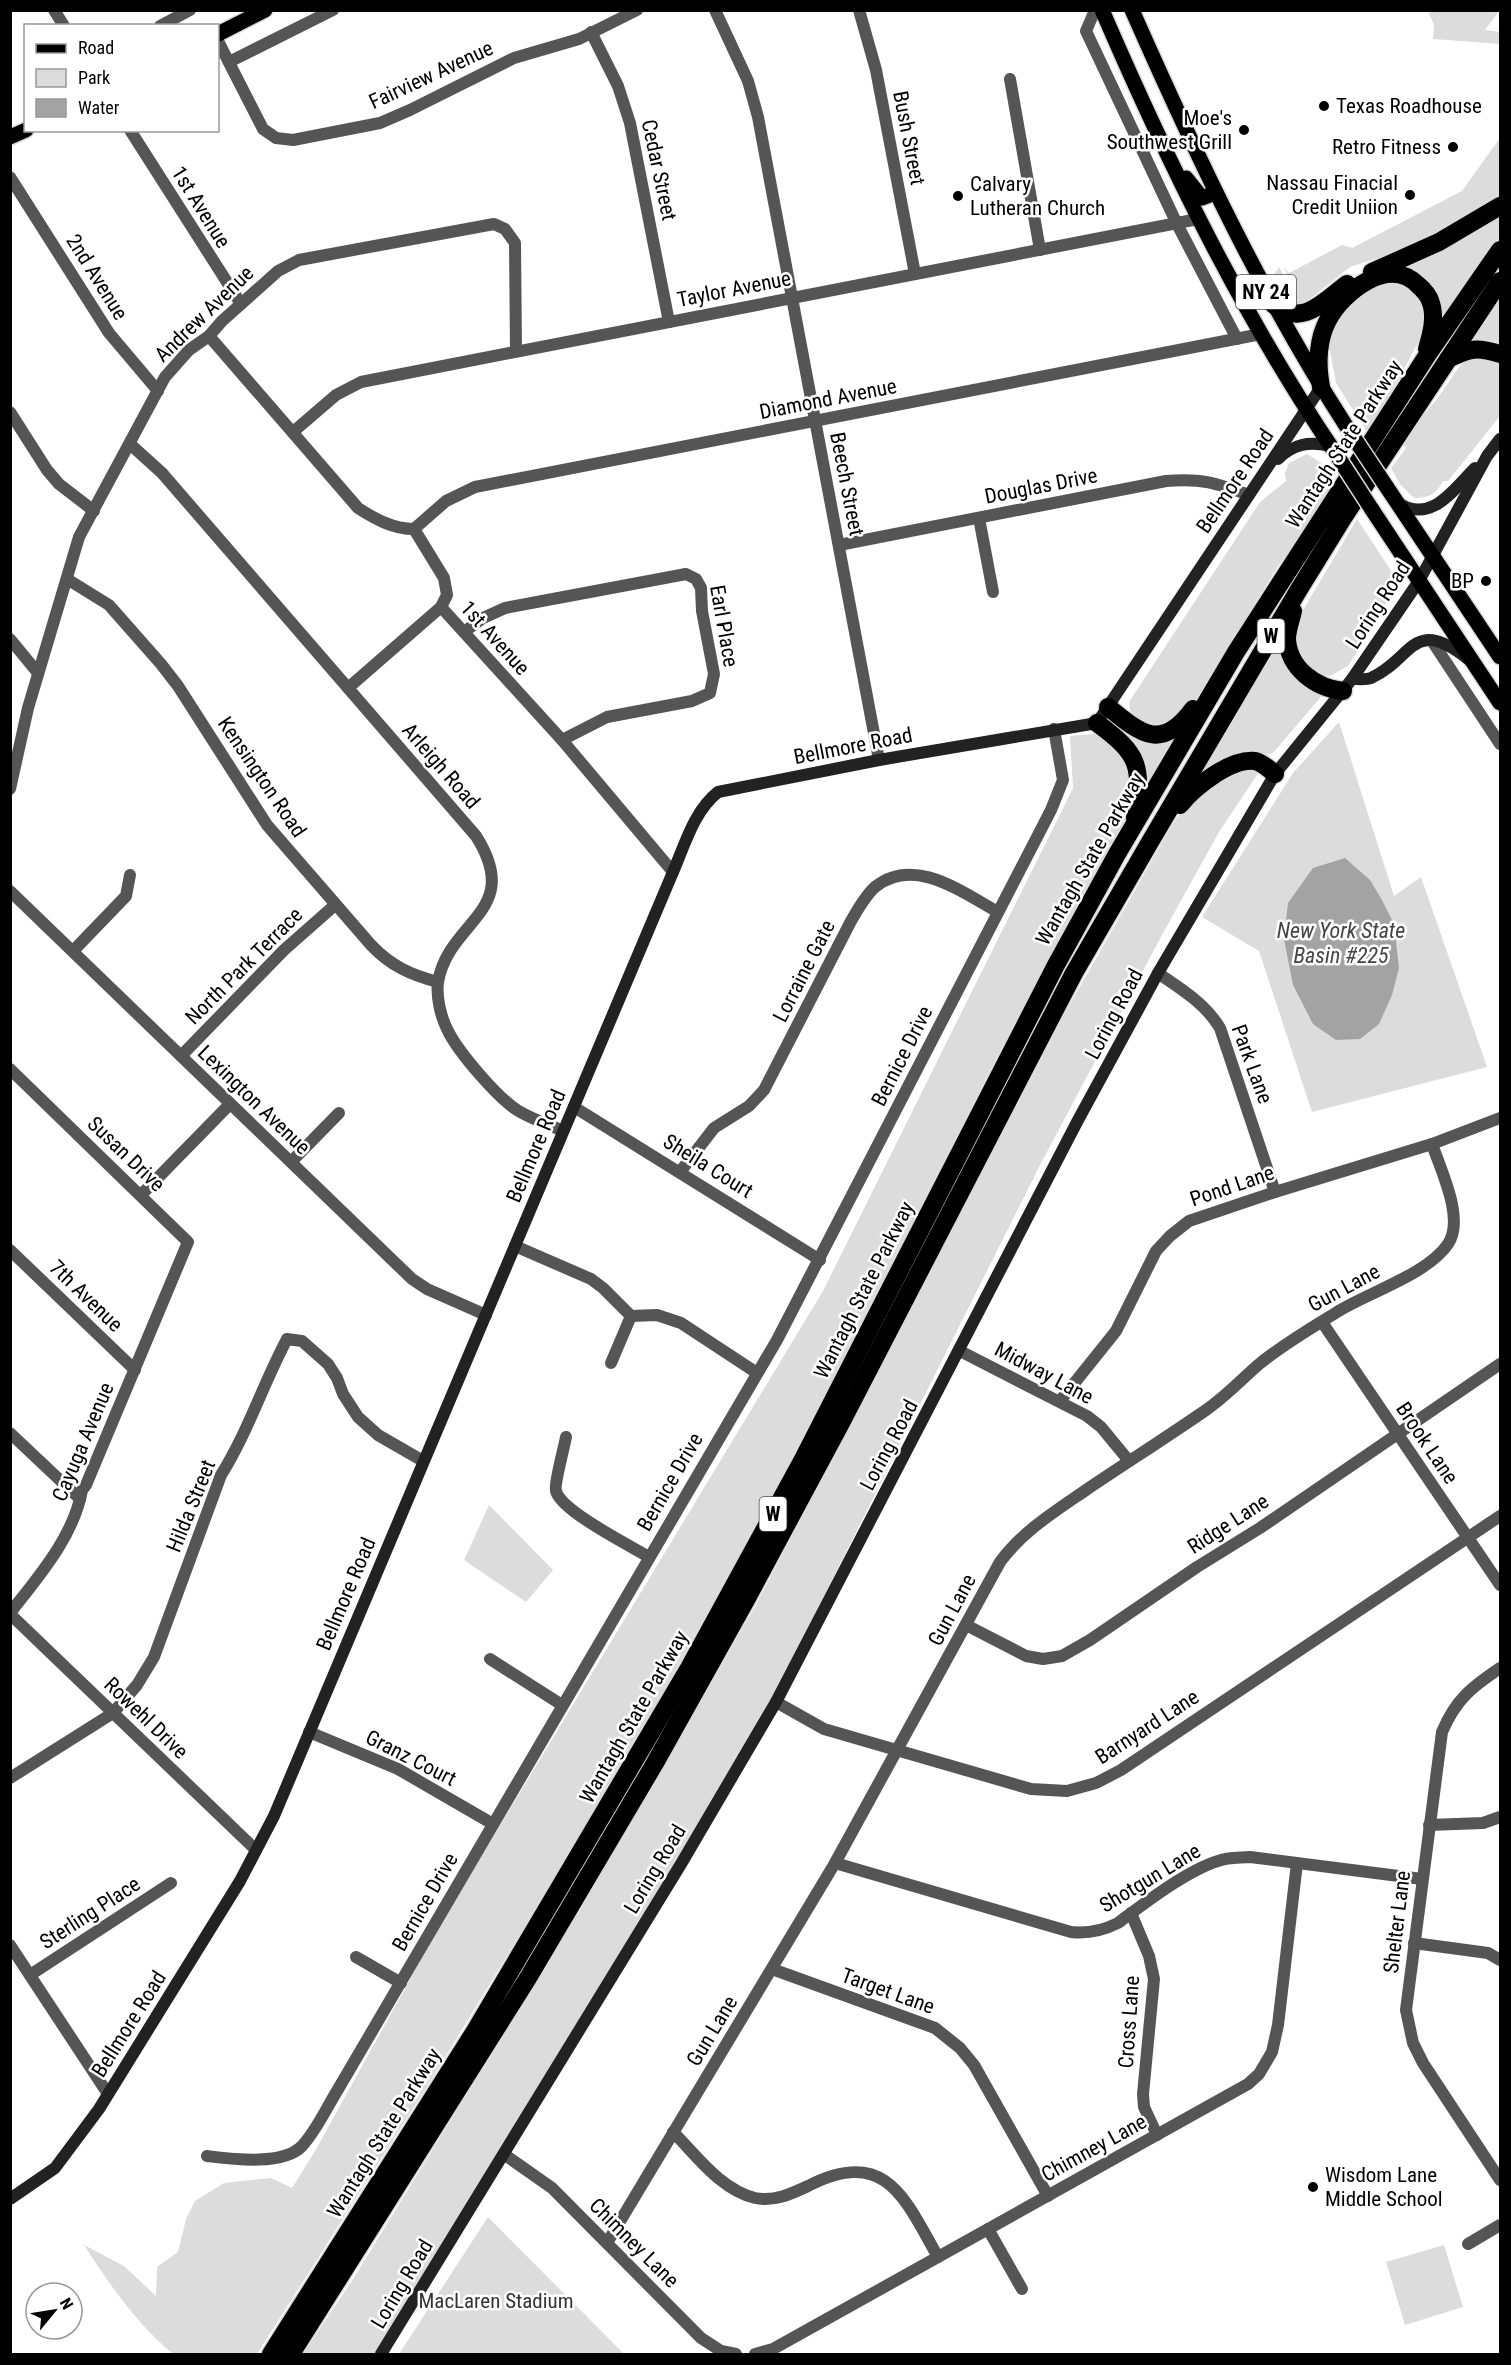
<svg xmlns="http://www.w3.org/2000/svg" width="1511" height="2365" font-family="'Roboto Condensed',sans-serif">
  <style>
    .green { fill: #dcdcdc }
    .water { fill: #a3a3a3 }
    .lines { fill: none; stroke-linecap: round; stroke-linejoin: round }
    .primary-casing { stroke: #dbdbdb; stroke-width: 18 }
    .highway-casing { stroke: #dbdbdb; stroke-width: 21 }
    .street { stroke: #555; stroke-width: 12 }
    .secondary { stroke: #222; stroke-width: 12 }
    .primary { stroke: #000; stroke-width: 15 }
    .highway { stroke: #000; stroke-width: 18 }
    .primary-bridge-casing { stroke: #dbdbdb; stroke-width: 18; stroke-linecap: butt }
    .primary-bridge { stroke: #000; stroke-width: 15 }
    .poi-dot { fill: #000; stroke: #fff; stroke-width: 2 }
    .labels { text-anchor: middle; stroke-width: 5; stroke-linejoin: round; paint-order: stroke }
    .shield { fill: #fff; stroke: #4c4c4c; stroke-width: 1.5 }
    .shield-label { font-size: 20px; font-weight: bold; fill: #000 }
    .street-label { font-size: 21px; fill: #000; stroke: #fff }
    .poi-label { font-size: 21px; fill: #000; stroke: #fff; text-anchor: end }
    .park-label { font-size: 21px; fill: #333; stroke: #fff }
    .water-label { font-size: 22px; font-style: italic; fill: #444; stroke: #fff }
  </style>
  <rect width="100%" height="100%" fill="#fff"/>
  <!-- green -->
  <g class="green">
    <polygon points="1428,11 1499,11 1485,30 1500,32 1500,44 1433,39 1434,25"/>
    <polygon points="1500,138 1500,198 1422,244 1350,267 1302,305 1296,307 1291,302 1290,279 1283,266 1289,273 1342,245 1352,248 1462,191"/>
    <path d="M1500 215V237L1446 319 1442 320C1435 292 1431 282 1405 267L1407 263 1440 252Z"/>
    <polygon points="1279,267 1286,280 1287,303 1283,304 1272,279"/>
    <polygon points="1395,279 1416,287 1429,322 1369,435 1336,383 1328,341 1337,317 1350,298"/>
    <polygon points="1500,293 1500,344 1495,341 1472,341 1485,316"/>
    <path d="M1478 356 1500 360V416L1448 481H1443C1436 494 1430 498 1414 498L1400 484 1391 468 1406 448 1401 442 1437 399 1459 367 1467 360Z"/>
    <polygon points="1307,454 1321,463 1337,488 1278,566 1187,714 1160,728 1141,723 1131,715 1129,702 1260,502 1286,481 1285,473 1289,463"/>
    <polygon points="1357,519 1392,572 1394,583 1392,595 1376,616 1374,625 1348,666 1330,676 1321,675 1306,667 1297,654 1292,633 1303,610"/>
    <path d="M1285 625 1321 695 1320 698 1273 753 1265 755C1245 744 1223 762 1206 772L1202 770Z"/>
    <polygon points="1339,722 1394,896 1421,877 1487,1067 1312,1112 1259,951 1202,917 1293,773"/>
    <polygon points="1130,732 1173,738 1176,742 1148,792 1138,752 1128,736"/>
    <path d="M1093 734 1108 738 1125 754 1134 779 1131 810 997 1057 791 1462 624 1764 433 2077 257 2354H173C136 2323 110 2285 84 2245L124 2266 156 2296 157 2267 178 2252 186 2219 195 2201 224 2183 271 2178 292 2188 315 2151 444 1918 823 1291 1073 788 1070 736Z"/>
    <polygon points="1244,766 1258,769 1257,775 1219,832 1162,935 1039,1167 771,1702 622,1954 375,2354 303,2354 353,2279 521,2006 757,1603 1066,1011 1175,820 1205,790"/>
    <polygon points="489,1505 553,1570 526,1602 464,1560"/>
    <polygon points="488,2217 624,2354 399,2354"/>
    <polygon points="1444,2245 1463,2307 1405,2325 1386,2262"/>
  </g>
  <!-- water -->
  <polygon class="water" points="1345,858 1370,880 1382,900 1394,924 1399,968 1392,995 1379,1024 1360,1039 1336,1040 1313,1024 1293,985 1284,939 1288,903 1313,868"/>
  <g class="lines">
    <!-- primary casing -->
    <g class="primary-casing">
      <g id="primary">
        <path d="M1102 10C1169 165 1242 315 1336 454"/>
        <path d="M1132 10C1197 157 1263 298 1350 432"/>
        <polyline points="218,34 265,10"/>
        <polyline points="10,137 26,130"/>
        <polyline points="1186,178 1202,198 1215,193"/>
        <polyline points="1386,486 1500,657"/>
        <polyline points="1371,508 1500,703"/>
      </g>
    </g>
    <!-- highway casing -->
    <g class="highway-casing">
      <g id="highway">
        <polyline points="1372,272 1439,242 1500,206"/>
        <path d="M1273 304C1302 328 1323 302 1347 284"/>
        <path d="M1448 359C1470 348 1477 347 1500 354"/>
        <path d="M1321 387C1317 365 1317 341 1328 320 1343 292 1389 255 1418 285 1424 290 1429 296 1431 303 1436 318 1431 335 1427 349"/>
        <path d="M1293 611C1291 620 1287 630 1287 639 1289 669 1316 688 1343 691"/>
        <path d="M1108 707C1142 735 1162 751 1193 709"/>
        <path d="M1097 723C1140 755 1142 765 1135 818"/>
        <path d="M1180 805C1194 787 1231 758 1255 761 1263 763 1269 769 1275 774"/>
        <polyline points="271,2354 475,2031 689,1668 802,1461 1056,965 1117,854 1236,652 1428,354 1500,250"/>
        <polyline points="291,2354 528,1978 655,1763 746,1600 841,1423 1074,973 1150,842 1298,591 1343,518 1500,281"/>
      </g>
    </g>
    <!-- street -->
    <g class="street">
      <polyline points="54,10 64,26"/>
      <polyline points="715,10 748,81 758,117 879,760"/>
      <polyline points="859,10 876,70 915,274"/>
      <polyline points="1095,10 1086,31 1177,224 1237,339"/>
      <polyline points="160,26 190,10"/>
      <polyline points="591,32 618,86 630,123 669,322"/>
      <polyline points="218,41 263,129 276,138 293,140 380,123 410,110 514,58 579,39 637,10"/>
      <polyline points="229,62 333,10"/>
      <polyline points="1010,79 1040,250"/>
      <polyline points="130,130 241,304"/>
      <polyline points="10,177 109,333 158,391"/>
      <path d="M209 336 358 508C375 519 393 529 414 529L444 578 447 595 441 607 562 740 673 872"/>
      <polyline points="10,412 47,470 59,484 94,511"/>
      <polyline points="293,432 336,395 361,382 1198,219"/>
      <path d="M130 444 162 473 476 836C524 912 449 919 438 982 436 997 441 1018 448 1031 459 1053 497 1097 517 1110 531 1119 548 1124 563 1131"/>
      <polyline points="979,518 993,592"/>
      <polyline points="414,529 446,501 475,487 1261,334"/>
      <path d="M839 545 1166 481C1202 478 1216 483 1249 495"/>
      <path d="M67 579 109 605 161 664 178 686 267 825 371 945C391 966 411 975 438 982"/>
      <polyline points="464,632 483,618 505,608 686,574 696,579 701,588 702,611 714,674 710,693 692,701 607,717 562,740"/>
      <polyline points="10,639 38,673"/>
      <polyline points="1432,641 1500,744"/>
      <polyline points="348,688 441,607"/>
      <polyline points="10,789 28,708 79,537 165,377 189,350 209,336 222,321 278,271 299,260 494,224 505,229 515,243 516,351"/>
      <polyline points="10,891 412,1279 427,1289 486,1315"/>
      <polyline points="73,951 126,896 130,875"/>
      <path d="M1158 973C1181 989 1205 1003 1220 1028L1275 1192"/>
      <polyline points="181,1056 284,950 335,905"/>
      <path d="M10 1069 188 1242 86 1485 82 1490C74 1536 39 1576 10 1613"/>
      <polyline points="574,1107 820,1260"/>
      <polyline points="291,1162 339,1113"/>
      <path d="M680 1172 714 1128 749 1106 764 1090 851 921C858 909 865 896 875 887 914 855 963 893 998 912"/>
      <polyline points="141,1195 230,1104"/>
      <polyline points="515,1246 591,1279 603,1288 631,1316 657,1315 681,1323 757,1373"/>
      <polyline points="10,1250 135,1370"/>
      <polyline points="1322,1322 1500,1585"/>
      <polyline points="960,1351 1087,1416 1101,1427 1129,1461"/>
      <polyline points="611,1363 631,1316"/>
      <polyline points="1060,1401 1116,1331 1156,1251 1170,1236 1189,1221 1275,1192 1432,1144 1500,1118"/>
      <polyline points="10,1433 80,1499"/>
      <path d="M566 1437C564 1448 554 1485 556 1491 561 1511 629 1545 649 1557"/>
      <polyline points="10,1614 256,1850"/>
      <polyline points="966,1625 1026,1656 1043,1659 1062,1656 1090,1640 1197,1567 1260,1528 1500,1364"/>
      <polyline points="490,1659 562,1705"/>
      <path d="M1500 1668C1472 1687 1456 1699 1442 1732L1406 2010 1413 2043 1423 2063 1500 2180"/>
      <polyline points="776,1702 824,1729 1031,1789 1067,1791 1096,1783 1121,1770 1500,1516"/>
      <polyline points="309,1732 398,1769 493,1824"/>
      <path d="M10 1778 113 1713 137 1685 154 1657 221 1475C248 1432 263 1384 287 1339L302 1341 328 1364 337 1378 343 1394 358 1417 378 1435 423 1461"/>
      <polyline points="1429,1825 1483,1823 1500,1817"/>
      <path d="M835 1863 1071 1932C1088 1934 1102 1931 1118 1923 1145 1903 1186 1871 1218 1861 1228 1857 1239 1858 1250 1857L1422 1879"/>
      <polyline points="1131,1913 1149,1956 1154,1979 1143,2094 1144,2107 1157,2135"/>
      <polyline points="1414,1943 1488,1953 1500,1960"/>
      <polyline points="10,1945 108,2094"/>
      <polyline points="356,1957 401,1983"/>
      <polyline points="772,1969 935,2028 960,2048 974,2065 1048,2196"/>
      <polyline points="30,1975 171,1883"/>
      <path d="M673 2132C697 2156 721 2190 755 2198 774 2202 791 2194 808 2186 886 2146 905 2199 938 2257"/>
      <polyline points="505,2155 552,2188 701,2338 721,2351 736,2354"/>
      <path d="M207 2156C232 2159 283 2166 302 2146 316 2131 326 2109 337 2091L777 1340 1051 810 1063 780 1054 729"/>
      <polyline points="988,2229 1022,2289"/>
      <path d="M607 2243 835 1863 1000 1562C1023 1531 1054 1512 1086 1490 1126 1463 1167 1437 1206 1410 1225 1397 1241 1380 1258 1365 1282 1345 1310 1329 1337 1312 1367 1293 1428 1274 1448 1244 1465 1219 1441 1171 1432 1144"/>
      <polyline points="1468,2244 1500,2225"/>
      <polyline points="755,2354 773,2349 1248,2084 1259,2074 1272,2052 1278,2025 1297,1863"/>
    </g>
    <!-- secondary -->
    <g class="secondary">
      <path d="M1278 459C1293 444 1309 441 1330 446"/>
      <path d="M1398 503C1432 524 1453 490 1475 468"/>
      <path d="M1352 679C1358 679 1366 680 1371 678 1413 659 1412 615 1468 659"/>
      <path d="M10 2199 55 2168 99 2109 240 1881 274 1816 673 872C685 844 694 811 718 792L879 760 1097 723 1321 387"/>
      <polyline points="381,2354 681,1864 776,1702 1077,1122 1158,973 1275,774 1352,679 1419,581 1487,456 1500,439"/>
    </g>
    <!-- primary -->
    <use href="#primary" class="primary"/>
    <!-- highway -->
    <use href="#highway" class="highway"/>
    <!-- primary-bridge casing -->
    <g class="primary-bridge-casing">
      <g id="primary-bridge">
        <polyline points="1350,432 1386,486"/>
        <polyline points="1336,454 1371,508"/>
      </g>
    </g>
    <!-- primary-bridge -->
    <use href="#primary-bridge" class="primary-bridge"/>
  </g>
  <!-- markers -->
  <g class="poi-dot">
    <circle cx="1324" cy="106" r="6"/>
    <circle cx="1244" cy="130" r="6"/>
    <circle cx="1453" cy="147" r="6"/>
    <circle cx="1410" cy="195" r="6"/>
    <circle cx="958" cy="196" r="6"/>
    <circle cx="1486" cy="581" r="6"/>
    <circle cx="1313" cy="2187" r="6"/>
  </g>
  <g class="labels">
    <!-- shield labels -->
    <g class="shield">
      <rect x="1236" y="275" width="60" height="34" rx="4.5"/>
      <rect x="1257.5" y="619" width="27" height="34" rx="4.5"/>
      <rect x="759.5" y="1497" width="27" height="34" rx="4.5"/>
    </g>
    <g class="shield-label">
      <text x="1266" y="299">NY 24</text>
      <text x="1271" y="643">W</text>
      <text x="773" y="1521">W</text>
    </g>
    <!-- street labels -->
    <g class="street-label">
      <text transform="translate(431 75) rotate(-25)" y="7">Fairview Avenue</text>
      <text transform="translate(909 138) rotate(79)" y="7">Bush Street</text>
      <text transform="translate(659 170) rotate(78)" y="7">Cedar Street</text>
      <text transform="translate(201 207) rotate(58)" y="7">1st Avenue</text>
      <text transform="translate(97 277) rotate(58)" y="7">2nd Avenue</text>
      <text transform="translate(734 289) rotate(-11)" y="7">Taylor Avenue</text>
      <text transform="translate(204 314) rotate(-44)" y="7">Andrew Avenue</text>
      <text transform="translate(828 399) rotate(-11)" y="7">Diamond Avenue</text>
      <text transform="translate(1344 444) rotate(-57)" y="7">Wantagh State Parkway</text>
      <text transform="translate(1235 481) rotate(-56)" y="7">Bellmore Road</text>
      <text transform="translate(847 484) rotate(79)" y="7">Beech Street</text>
      <text transform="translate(1041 486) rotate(-11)" y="7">Douglas Drive</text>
      <text transform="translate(1378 605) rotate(-57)" y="7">Loring Road</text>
      <text transform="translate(724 626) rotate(80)" y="7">Earl Place</text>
      <text transform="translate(495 638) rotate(48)" y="7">1st Avenue</text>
      <text transform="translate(853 746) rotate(-11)" y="7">Bellmore Road</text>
      <text transform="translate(441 766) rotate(49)" y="7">Arleigh Road</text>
      <text transform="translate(262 777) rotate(56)" y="7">Kensington Road</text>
      <text transform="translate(1090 859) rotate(-60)" y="7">Wantagh State Parkway</text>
      <text transform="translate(244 966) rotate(-45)" y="7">North Park Terrace</text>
      <text transform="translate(804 971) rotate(-63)" y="7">Lorraine Gate</text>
      <text transform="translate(1114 1014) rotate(-62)" y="7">Loring Road</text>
      <text transform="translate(902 1056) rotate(-63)" y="7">Bernice Drive</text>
      <text transform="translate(1252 1064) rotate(70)" y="7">Park Lane</text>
      <text transform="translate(254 1100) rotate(44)" y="7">Lexington Avenue</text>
      <text transform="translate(536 1146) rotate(-67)" y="7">Bellmore Road</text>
      <text transform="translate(126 1154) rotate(44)" y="7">Susan Drive</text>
      <text transform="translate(708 1166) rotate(32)" y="7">Sheila Court</text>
      <text transform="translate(1232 1186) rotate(-19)" y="7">Pond Lane</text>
      <text transform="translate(1344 1288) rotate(-28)" y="7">Gun Lane</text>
      <text transform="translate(864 1290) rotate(-63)" y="7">Wantagh State Parkway</text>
      <text transform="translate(86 1296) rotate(44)" y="7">7th Avenue</text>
      <text transform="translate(1044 1373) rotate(28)" y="7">Midway Lane</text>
      <text transform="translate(83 1442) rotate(-67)" y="7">Cayuga Avenue</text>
      <text transform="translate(1427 1443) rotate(56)" y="7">Brook Lane</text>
      <text transform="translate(889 1445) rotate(-62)" y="7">Loring Road</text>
      <text transform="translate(670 1482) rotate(-60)" y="7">Bernice Drive</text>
      <text transform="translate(191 1506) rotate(-68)" y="7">Hilda Street</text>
      <text transform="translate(1228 1524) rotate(-33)" y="7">Ridge Lane</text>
      <text transform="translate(346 1594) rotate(-67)" y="7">Bellmore Road</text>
      <text transform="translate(952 1610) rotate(-62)" y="7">Gun Lane</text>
      <text transform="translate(634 1717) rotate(-60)" y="7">Wantagh State Parkway</text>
      <text transform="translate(146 1718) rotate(44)" y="7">Rowehl Drive</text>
      <text transform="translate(1147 1727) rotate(-33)" y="7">Barnyard Lane</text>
      <text transform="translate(411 1758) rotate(27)" y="7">Granz Court</text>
      <text transform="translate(655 1869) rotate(-59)" y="7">Loring Road</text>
      <text transform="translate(1150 1878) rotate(-31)" y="7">Shotgun Lane</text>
      <text transform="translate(425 1902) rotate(-60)" y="7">Bernice Drive</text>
      <text transform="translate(90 1913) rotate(-33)" y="7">Sterling Place</text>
      <text transform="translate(1397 1922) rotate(-83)" y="7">Shelter Lane</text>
      <text transform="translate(888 1991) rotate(20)" y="7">Target Lane</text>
      <text transform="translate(1129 2022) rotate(-86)" y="7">Cross Lane</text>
      <text transform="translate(129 2024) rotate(-58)" y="7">Bellmore Road</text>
      <text transform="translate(712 2031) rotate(-59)" y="7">Gun Lane</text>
      <text transform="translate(384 2133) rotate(-58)" y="7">Wantagh State Parkway</text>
      <text transform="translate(1094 2148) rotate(-29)" y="7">Chimney Lane</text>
      <text transform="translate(634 2243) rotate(45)" y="7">Chimney Lane</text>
      <text transform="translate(402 2284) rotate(-59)" y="7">Loring Road</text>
    </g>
    <!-- poi labels -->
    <g class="poi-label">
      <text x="1336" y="113" text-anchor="start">Texas Roadhouse</text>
      <text x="1232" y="125">Moe's<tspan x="1232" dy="24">Southwest Grill</tspan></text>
      <text x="1441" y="154">Retro Fitness</text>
      <text x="1398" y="190">Nassau Finacial<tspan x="1398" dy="24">Credit Uniion</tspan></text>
      <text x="970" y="191" text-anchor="start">Calvary<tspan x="970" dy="24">Lutheran Church</tspan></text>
      <text x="1474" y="588">BP</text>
      <text x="1325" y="2182" text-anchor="start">Wisdom Lane<tspan x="1325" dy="24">Middle School</tspan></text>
    </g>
    <!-- park labels -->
    <g class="park-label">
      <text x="496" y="2308">MacLaren Stadium</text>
    </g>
    <!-- water labels -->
    <g class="water-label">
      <text x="1341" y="938">New York State<tspan x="1341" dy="25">Basin #225</tspan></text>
    </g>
  </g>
  <!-- border -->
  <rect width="1511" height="2365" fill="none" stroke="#000000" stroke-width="24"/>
  <!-- legend -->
  <rect x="24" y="24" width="195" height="108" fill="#ffffff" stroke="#999999" stroke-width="1.5"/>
  <rect x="36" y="44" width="30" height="9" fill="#000000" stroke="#999999" stroke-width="1.5"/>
  <text x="78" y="54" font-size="18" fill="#000000">Road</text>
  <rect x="36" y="69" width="30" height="18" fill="#dcdcdc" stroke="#999999" stroke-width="1.5"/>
  <text x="78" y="84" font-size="18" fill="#000000">Park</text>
  <rect x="36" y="99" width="30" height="18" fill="#a3a3a3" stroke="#999999" stroke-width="1.5"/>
  <text x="78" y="114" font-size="18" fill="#000000">Water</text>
  <!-- north arrow -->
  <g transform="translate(54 2311) rotate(60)"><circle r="28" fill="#ffffff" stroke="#999999" stroke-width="1.5"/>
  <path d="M0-4.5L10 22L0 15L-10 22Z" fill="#000000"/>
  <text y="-9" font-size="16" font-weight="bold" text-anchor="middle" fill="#000000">N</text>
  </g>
</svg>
